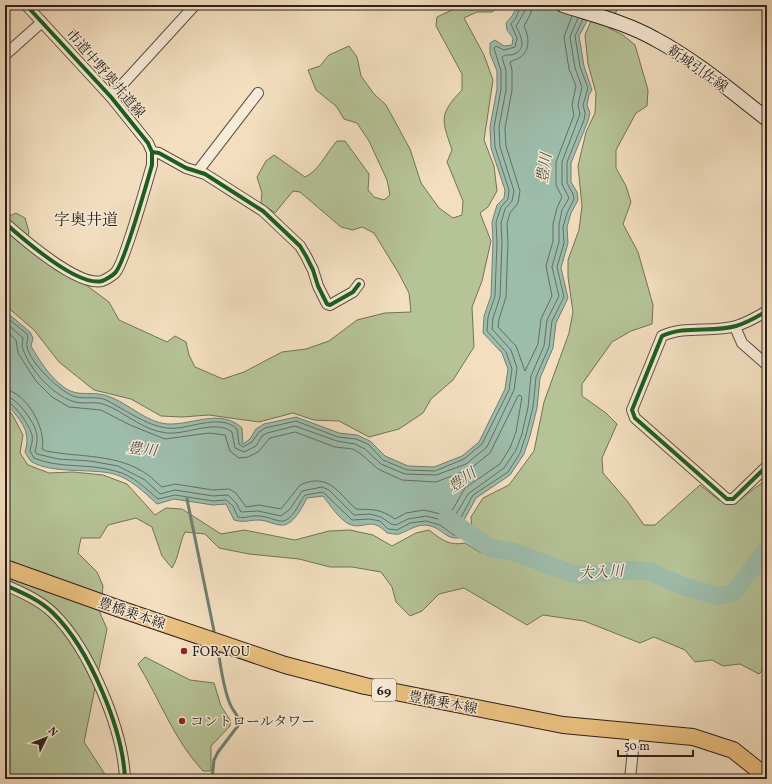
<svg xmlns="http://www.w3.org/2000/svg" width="772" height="784" font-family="Vollkorn,'Noto Serif JP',serif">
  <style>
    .green { fill: #b5c397; stroke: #717258 }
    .water { fill: #9dbdac; stroke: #707e71 }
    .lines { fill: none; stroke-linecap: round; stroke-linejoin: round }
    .shore { stroke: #656e62; stroke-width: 1 }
    .stream { stroke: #707e71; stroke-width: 3 }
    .river { stroke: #9dbdac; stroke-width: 18 }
    .street-casing { stroke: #5e5043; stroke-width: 12 }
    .secondary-casing { stroke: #2d2019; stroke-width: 16 }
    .primary-casing { stroke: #2d2019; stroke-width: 18 }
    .street { stroke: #f7ead6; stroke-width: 10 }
    .secondary { stroke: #f7ead6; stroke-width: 14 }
    .primary { stroke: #eac080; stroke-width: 16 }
    .cycleway-casing { stroke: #f7ead6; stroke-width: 6 }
    .cycleway { stroke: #1b5e20; stroke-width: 4 }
    .poi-dot { fill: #8f2418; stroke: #f7ead6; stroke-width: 1.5 }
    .labels { text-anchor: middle; stroke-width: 3; stroke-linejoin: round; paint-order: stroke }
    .shield { fill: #f7ead6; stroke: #6a5d52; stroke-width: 1 }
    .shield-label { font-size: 13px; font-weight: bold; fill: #2d2019 }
    .street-label { font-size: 14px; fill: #2d2019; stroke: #f7ead6 }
    .poi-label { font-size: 14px; fill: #2d2019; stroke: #f7ead6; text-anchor: start }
    .water-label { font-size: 15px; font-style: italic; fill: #4f4f45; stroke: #f7ead6 }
    .quarter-label { font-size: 16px; fill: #2d2019; stroke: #f7ead6 }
  </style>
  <rect width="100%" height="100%" fill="#f3dfc0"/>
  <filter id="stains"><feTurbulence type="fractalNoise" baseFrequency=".005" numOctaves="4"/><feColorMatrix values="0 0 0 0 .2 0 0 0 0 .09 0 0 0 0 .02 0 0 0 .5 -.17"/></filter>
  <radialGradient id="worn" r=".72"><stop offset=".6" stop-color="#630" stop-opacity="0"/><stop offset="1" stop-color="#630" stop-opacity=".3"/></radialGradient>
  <!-- green -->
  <g class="green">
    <path d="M453 5H502L492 12H477L464 18 484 55 493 80 484 140 494 166 497 191 488 207 480 213 491 241 482 281 472 307 474 347 453 380 431 399 423 413 399 429 369 437 339 421 314 420 293 413 259 422 209 415 182 417 161 416 131 399 94 390 59 362 34 330 5 305V218L16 213 25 218 29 232 25 245 56 270 86 285 109 302 119 320 167 342 175 336 186 342 189 355 195 367 223 379 244 372 282 352 306 349 329 341 357 320 385 313 411 312 409 293 398 272 374 233 362 227 353 230 341 227 300 192 293 191 275 213 261 203 262 193 257 177 266 161 274 155 305 177C319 171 326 153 337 141H345L369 174 368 190 374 197 384 200 390 195 387 180 369 141 357 123 344 119 336 106 316 90 308 70 320 66 329 55 349 46 357 57 361 76 374 94 386 105 410 149 421 183 439 208 453 218 462 215 463 201 447 162 452 150C442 120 438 115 462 90V74L436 26 437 17 454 9Z"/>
    <path d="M598 5H619L609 28 623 35 635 45 648 90 647 106 636 113 616 150V168L626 186 631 202 623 224 638 252 653 305 652 324 631 331 612 342 582 384V396L606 413 617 424 602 458 603 473 628 502 644 525H655L700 485 719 500 735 503 767 479V633L765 635 762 647 767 666 759 674 740 664 723 666 712 660 695 662 685 650 654 637 640 643 584 621 543 615 527 625 464 588 439 594 422 611 410 616 396 602 392 587 381 572 352 567H330L299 559 249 554 219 548 205 534 185 532C179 544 179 557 172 568L162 556 152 527 136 518 108 525 100 538H81L78 553 97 572 103 586 100 613 107 629 84 742 108 779H5V407L12 414 23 435 20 453 28 465 49 473 73 472 103 475 127 484 155 515 166 508 182 509 221 534 244 530 295 540 329 531 350 530 373 535 392 546 416 533 429 530C442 540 449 546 465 543L481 553 486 538 472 529 471 517 483 498 509 485 534 451 544 402 569 333 573 312 568 277V260L579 230 582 206 578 166 586 132 595 113 596 93 588 64 585 35Z"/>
    <path d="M145 657 190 680 214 683 221 706 230 720V726L211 746V771H203C174 740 160 700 138 664Z"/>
  </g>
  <!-- water -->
  <path class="water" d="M518 5H588V19L579 36 584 66 592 90 589 95 587 105 590 113 588 121 571 163V182L577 192 578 200 571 213 567 227 568 243 561 268 568 298 556 323 553 348 540 378 537 408 530 436 524 454 510 475 476 498 464 520 468 529 465 537C443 542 445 527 425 525 415 525 408 531 399 534 395 535 390 533 387 533 370 515 364 531 349 524 339 519 330 505 323 496L307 498C302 507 293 527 280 525 272 524 266 520 259 520 249 520 245 523 234 520L226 504 213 505 174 499 157 504C144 492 131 479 114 474 90 468 53 474 32 462 29 460 27 455 25 452 32 430 19 418 5 403V311L30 332 33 338 31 346C39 360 48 374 61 385 76 398 88 391 104 395 125 400 146 423 168 424 193 425 221 408 242 428L243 444 250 439 256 429 264 424 296 417 339 433 357 435 370 441 385 456 408 466 434 467 462 456 479 442 505 389 508 369 502 353 483 333 484 316 491 296 493 241 492 222 497 205 504 198 505 190 491 148 490 127 497 89V71L490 54V43L495 40 504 46 512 45 513 38 507 30 506 23 512 16Z"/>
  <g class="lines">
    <!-- shore -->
    <g class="shore">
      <path d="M532 5 531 13 524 26C529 36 531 51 519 58 516 60 513 60 510 62L512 70V90L505 128 506 146 520 191 518 203 510 213 507 224 508 242 506 297 499 319 498 327 516 346 525 371 538 344 541 319 552 296 546 266 553 241V224L557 208 562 197 556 185V162L574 115 572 105 576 86 569 69 564 37 572 16"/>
      <path d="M5 316 27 334C29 339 26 342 27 346 28 361 62 394 76 397 85 399 98 396 106 400 124 409 147 426 167 428 187 431 219 412 237 429L239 444 243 447 252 442 259 432 265 428 296 421 338 437 356 439 368 444 383 460 407 470 435 471 464 459 482 444 509 390 512 369 506 352 487 331 488 317 495 296 497 242 496 222 501 207 508 199 509 190 495 147 494 127 501 90V71L494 48 496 46 504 50 515 47 517 38 511 24 516 18 521 5"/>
      <path d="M5 322 23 338C23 341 21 346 23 349 30 370 52 394 72 401 82 405 93 401 103 404 124 411 143 431 167 433 186 435 216 419 232 432L235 448 244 452 256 446 262 436 267 433 295 426 337 441 355 444 365 449 381 464 405 474 436 475 466 464 487 447 514 390 517 368 511 350 492 329 493 318 500 297 502 242 501 223 505 209 512 201 514 191 500 147 499 127 506 90V71L502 57C505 54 509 56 514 54 528 49 520 34 516 26L525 11 526 5"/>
      <path d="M5 330 16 340 18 353 36 381 52 397 69 407 101 410 130 425 165 439 209 433 225 435 230 451 239 458 248 457 258 452 270 438 295 432 335 447 353 449 361 454 378 469 402 480 436 482 470 469 490 453 518 396 520 395 522 397 516 432 510 448 500 464 465 488 449 516 424 510 406 513 395 519C379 508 374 510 356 509 338 493 329 472 300 485L281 509 259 505 246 507 236 493 229 489 213 490 175 484 162 487C157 484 153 478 148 475 117 453 82 458 46 451L42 449C47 430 26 391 5 390"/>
      <path d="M5 396C17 397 33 421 36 431 38 438 37 444 35 451L37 454 58 459 90 461 118 466 145 480 160 494 175 490 213 496 228 495 236 503 241 512 258 511 281 516 290 509 302 491 322 487 329 490 354 515 370 514 381 517 391 524 396 525 408 519 426 516 442 520 452 529 456 530 455 516 468 494 504 468 516 450 522 434 528 407 531 376 544 346 547 320 559 296 552 267 559 242V225L562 210 569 198 562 184V162L580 114 578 105 582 87 575 68 570 37 578 18"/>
      <path d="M5 401C14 402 28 424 31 432 34 439 31 445 30 451L34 458C59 469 89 463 115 471 133 475 145 488 158 499L175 495 213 501 226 500 233 506 238 517C245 519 251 515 259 516 267 516 273 520 280 521 292 523 299 502 305 495L323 492 352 520 370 519 380 521 388 529 397 530 410 523 426 521 440 525 454 535 462 534 463 529 460 519 473 495 508 472 520 453 526 435 533 407 536 377 549 347 552 321 564 297 557 267 564 243 563 227 567 213 574 199 573 194 567 183V162L584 120 585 113 583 105 588 88 580 67 575 36 583 19"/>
    </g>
    <!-- stream -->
    <g class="stream">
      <polyline points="187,499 214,631"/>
      <path d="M212 779 214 760 218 752 240 723C238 715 233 711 230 704 223 687 221 668 218 650"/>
    </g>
    <!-- river -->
    <polyline class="river" points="447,518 490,548 514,552 573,574 587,575 615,571 635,570 651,572 683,586 717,596 733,593 767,549"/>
    <!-- street casing -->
    <g class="street-casing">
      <g id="street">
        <polyline points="5,55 42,22"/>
        <polyline points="111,97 195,5"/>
        <polyline points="152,152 159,153 186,168 205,174 263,211 300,246 306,256 313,270 318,286 327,304 330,305 353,292 359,284"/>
        <polyline points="198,171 258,93"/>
        <path d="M5 223C23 239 78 287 102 281 105 280 112 276 115 273 124 265 147 182 152 165V152L148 143 111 97 26 5"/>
        <path d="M767 311C757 317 747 323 736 326 712 333 685 325 662 336L632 410 635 418 727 499H733L767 466"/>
        <polyline points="735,327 742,343 767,365"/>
        <path d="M5 585C21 592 40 600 53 613 89 648 123 729 125 779"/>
        <polyline points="630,779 635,731"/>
      </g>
    </g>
    <!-- secondary casing -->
    <g class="secondary-casing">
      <path id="secondary" d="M563 5C594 15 627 23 655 39 695 60 731 91 767 119"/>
    </g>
    <!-- primary casing -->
    <g class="primary-casing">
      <polyline id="primary" points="5,568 117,608 285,665 365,686 563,725 693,737 733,750 767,777"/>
    </g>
    <!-- street -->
    <use href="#street" class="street"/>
    <!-- secondary -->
    <use href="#secondary" class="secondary"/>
    <!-- primary -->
    <use href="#primary" class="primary"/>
    <!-- cycleway casing -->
    <g class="cycleway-casing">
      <g id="cycleway">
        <polyline points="152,152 159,153 186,168 205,174 263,211 300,246 306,256 313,270 318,286 327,304 330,305 353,292 359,284"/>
        <path d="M5 223C23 239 78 287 102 281 105 280 112 276 115 273 124 265 147 182 152 165V152L148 143 111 97 26 5"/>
        <path d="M767 311C757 317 747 323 736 326 712 333 685 325 662 336L632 410 635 418 727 499H733L767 466"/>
        <path d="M5 585C21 592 40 600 53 613 89 648 123 729 125 779"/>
      </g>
    </g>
    <!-- cycleway -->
    <use href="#cycleway" class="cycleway"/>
  </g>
  <!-- markers -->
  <g class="poi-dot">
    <circle cx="184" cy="651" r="4"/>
    <circle cx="182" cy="721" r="4"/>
  </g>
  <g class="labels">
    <!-- shield labels -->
    <rect class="shield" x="372" y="679" width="24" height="22" rx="3"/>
    <g class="shield-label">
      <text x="384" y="695">69</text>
    </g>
    <!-- street labels -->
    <g class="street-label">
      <text transform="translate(698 68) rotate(35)" y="5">新城引佐線</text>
      <text transform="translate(106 73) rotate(49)" y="5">市道中野奥井道線</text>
      <text transform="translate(132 613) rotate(19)" y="5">豊橋乗本線</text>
      <text transform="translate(443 702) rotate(11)" y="5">豊橋乗本線</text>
    </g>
    <!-- poi labels -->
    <g class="poi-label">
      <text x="192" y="656">FOR YOU</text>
      <text x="190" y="726">コントロールタワー</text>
    </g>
    <!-- water labels -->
    <g class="water-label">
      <text transform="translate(544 168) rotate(-82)" y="5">豊川</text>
      <text transform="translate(142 449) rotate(7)" y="5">豊川</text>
      <text transform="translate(462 480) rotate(-35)" y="5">豊川</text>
      <text transform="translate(601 572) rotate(-3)" y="5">大入川</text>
    </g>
    <!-- quarter labels -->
    <g class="quarter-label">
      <text x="86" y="225">字奥井道</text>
    </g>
  </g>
  <!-- margin -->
  <rect width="772" height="784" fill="none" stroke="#f3dfc0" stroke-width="20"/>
  <rect x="6" y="6" width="760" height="772" fill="none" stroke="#2d2019" stroke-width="2"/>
  <rect x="10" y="10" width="752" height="764" fill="none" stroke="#2d2019"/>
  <!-- north arrow -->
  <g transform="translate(46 738) rotate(47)" stroke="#f7ead6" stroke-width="3" paint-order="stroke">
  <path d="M0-3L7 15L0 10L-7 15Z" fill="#2d2019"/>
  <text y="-6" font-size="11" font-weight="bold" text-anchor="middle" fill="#2d2019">N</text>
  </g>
  <!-- scale -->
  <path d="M618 750v6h75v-6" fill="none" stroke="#2d2019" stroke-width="2"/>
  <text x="624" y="750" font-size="12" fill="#2d2019" stroke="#f7ead6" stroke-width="3" paint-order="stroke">50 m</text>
  <rect width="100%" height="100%" filter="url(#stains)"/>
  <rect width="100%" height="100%" fill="url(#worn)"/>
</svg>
